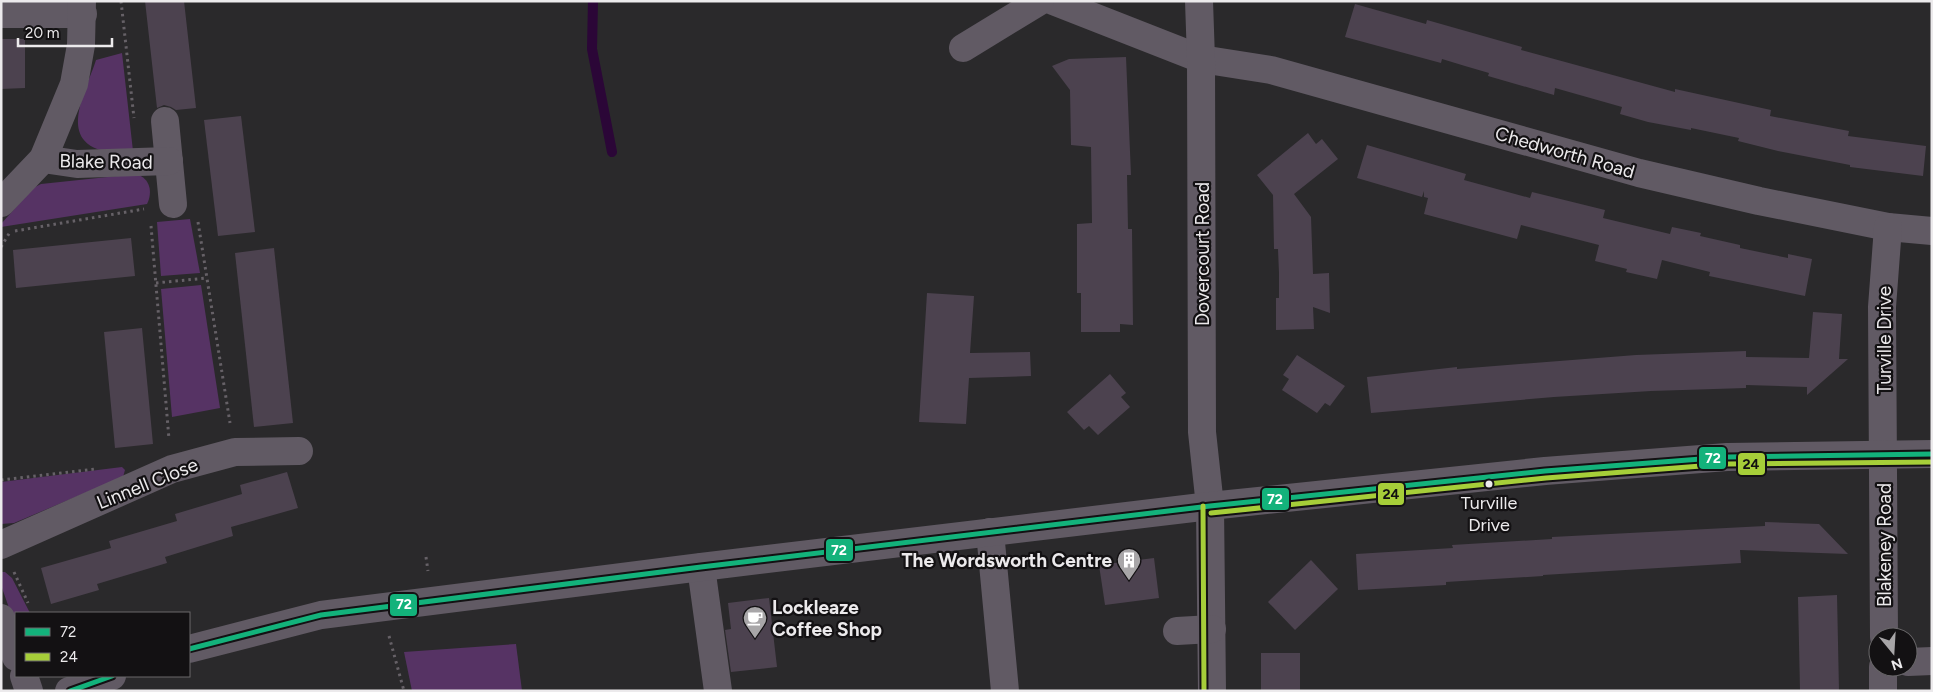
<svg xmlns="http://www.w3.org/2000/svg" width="1933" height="692" font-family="Figtree,sans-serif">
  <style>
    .green { fill: #563364 }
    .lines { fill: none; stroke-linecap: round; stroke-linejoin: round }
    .stream { stroke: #2b0637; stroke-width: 10 }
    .building { fill: #4c424f }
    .path { stroke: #666167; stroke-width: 3; stroke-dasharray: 2.5 4; stroke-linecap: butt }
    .minor { stroke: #615a64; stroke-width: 28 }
    .bus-1-casing { stroke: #131113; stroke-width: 9 }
    .bus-2-casing { stroke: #131113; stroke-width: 9 }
    .bus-1 { stroke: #13b27b; stroke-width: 5 }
    .bus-2 { stroke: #a6ce39; stroke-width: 5 }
    .bus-dot { fill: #eceaec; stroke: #131113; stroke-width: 2 }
    .labels { text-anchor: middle; stroke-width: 4.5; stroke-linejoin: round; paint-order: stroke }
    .bus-label { font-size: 18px; fill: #eceaec; stroke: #131113 }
    .street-label { font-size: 19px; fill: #eceaec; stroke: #131113 }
    .poi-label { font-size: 19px; font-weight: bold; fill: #eceaec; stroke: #131113; text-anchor: end }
    .line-badge { stroke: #131113; stroke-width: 2 }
    .badge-label { font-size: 14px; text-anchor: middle; font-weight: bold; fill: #fff }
    .pale-badge-label { font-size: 14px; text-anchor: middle; font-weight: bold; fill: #111 }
  </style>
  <rect width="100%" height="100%" fill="#2a292b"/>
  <!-- green -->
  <g class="green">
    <path d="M122 53 133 151C124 151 114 153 105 151 56 141 87 89 96 60Z"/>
    <path d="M136 174C150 178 153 192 147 204L1 227V224L33 188 41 184Z"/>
    <polygon points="190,219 200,273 161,276 157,222"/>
    <polygon points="201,285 220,408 172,417 161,289"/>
    <polygon points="122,467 125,470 123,477 14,523 1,524 1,482"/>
    <polygon points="1,572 5,572 12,578 30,613 16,613 16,628 1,585"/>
    <polygon points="516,644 522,691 412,691 404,652"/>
  </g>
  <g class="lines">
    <!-- stream -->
    <polyline class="stream" points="593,1 592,49 612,152"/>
  </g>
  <!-- building -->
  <g class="building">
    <polygon points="145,1 184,1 196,108 176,110 171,107 164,105 157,108"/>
    <polygon points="1355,4 1426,24 1427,20 1522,47 1521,50 1675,92 1675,89 1771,110 1770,116 1849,131 1848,136 1926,146 1923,176 1850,167 1850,165 1778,151 1738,141 1739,138 1691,128 1691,130 1648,122 1620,114 1622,107 1555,88 1554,95 1488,76 1489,73 1465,66 1442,59 1441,63 1345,37"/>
    <polygon points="1,39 25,39 25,88 1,89"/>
    <polygon points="1126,57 1131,175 1127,175 1128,229 1132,229 1133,325 1120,324 1120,332 1081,332 1081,293 1077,293 1077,224 1092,223 1091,147 1071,145 1070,90 1052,66 1069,59"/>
    <polygon points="241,116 255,232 218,236 204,120"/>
    <polygon points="1308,133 1316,144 1322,139 1338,159 1294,194 1311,217 1313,274 1329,273 1330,313 1313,307 1314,329 1276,330 1276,298 1279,298 1279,273 1278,249 1274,249 1273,195 1257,175"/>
    <polygon points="1367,145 1466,174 1464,180 1530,198 1532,192 1605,210 1603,218 1670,234 1672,227 1701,233 1700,236 1740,245 1740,248 1788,258 1788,254 1812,259 1805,296 1709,276 1710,272 1662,260 1657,279 1626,272 1627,269 1595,261 1599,245 1521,225 1517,239 1424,214 1428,198 1424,197 1424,191 1422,197 1357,178"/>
    <polygon points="131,238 135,276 16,288 13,250"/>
    <polygon points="274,248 293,423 254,427 235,253"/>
    <polygon points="927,293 974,296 970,353 1030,352 1031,376 969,378 966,424 919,422"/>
    <polygon points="1813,312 1842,314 1839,359 1848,359 1807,395 1807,387 1746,385 1746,388 1651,391 1554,397 1371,413 1367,377 1457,367 1457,369 1636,355 1746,351 1746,357 1809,358"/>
    <polygon points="142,328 153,444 115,448 104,332"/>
    <polygon points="1297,355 1345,386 1330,406 1325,403 1317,413 1282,390 1289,379 1283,375"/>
    <polygon points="1110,374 1126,393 1121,397 1130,407 1098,435 1089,426 1084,430 1067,412"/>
    <polygon points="287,472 298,508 231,527 233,536 165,557 167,563 97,584 99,590 51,604 41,568 111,548 109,541 177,521 175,514 242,494 240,485"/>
    <polygon points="1765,522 1819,524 1848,554 1740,550 1741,563 1543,575 1543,576 1446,582 1446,585 1358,590 1356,554 1453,548 1452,545 1552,539 1552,537 1765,526"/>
    <polygon points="1154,558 1159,598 1105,605 1099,565"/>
    <polygon points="1311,560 1338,589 1295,630 1268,602"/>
    <polygon points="1837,595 1839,691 1800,691 1798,597"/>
    <polygon points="769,598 777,667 731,672 725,630 731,629 728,603"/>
    <rect x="1261" y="653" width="39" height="38"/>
  </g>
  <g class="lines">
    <!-- path -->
    <g class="path">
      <polyline points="121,1 134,118"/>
      <polyline points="198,222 230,423"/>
      <polyline points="151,226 169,439"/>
      <polyline points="15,231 144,209"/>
      <polyline points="1,247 10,232"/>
      <polyline points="156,283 207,278"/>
      <polyline points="1,480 95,469"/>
      <polyline points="426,557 428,571"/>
      <polyline points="14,572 28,603"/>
      <polyline points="389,636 404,691"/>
    </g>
    <!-- minor -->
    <g class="minor">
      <polyline points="1053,1 1201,59 1271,70 1639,173 1759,201 1888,227 1932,231"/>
      <polyline points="1199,1 1201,59 1202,432 1210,506 1212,691"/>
      <polyline points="1,14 83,14"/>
      <polyline points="963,48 1040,1"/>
      <polyline points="165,121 173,204"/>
      <polyline points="43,159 77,164 169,161"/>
      <polyline points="1,203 43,159 74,84 81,45 82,1"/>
      <polyline points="990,532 1005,691"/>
      <polyline points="1,545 172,469 235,452 299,451"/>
      <polyline points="701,567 718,691"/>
      <polyline points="1,618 16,657"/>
      <polyline points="1177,631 1212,629"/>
      <polyline points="1884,637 1882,307 1888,227"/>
      <polyline points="189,649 321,615 701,567 1210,506 1545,471 1727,457 1932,454"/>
      <polyline points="1908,662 1932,661"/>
      <polyline points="24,676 29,691"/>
      <polyline points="69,691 112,676"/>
      <polyline points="1883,691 1883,667"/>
    </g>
    <!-- bus-1 casing -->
    <g class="bus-1-casing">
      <g id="bus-1">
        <polyline points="189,649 321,615 701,567 1210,506 1545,471 1727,457 1932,454"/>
        <polyline points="70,691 112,676"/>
      </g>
    </g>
    <!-- bus-2 casing -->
    <g class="bus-2-casing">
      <g id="bus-2">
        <polyline points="1203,506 1204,691"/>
        <polyline points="1211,513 1546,478 1727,464 1932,462"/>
      </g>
    </g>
    <!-- bus-1 -->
    <use href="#bus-1" class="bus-1"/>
    <!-- bus-2 -->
    <use href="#bus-2" class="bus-2"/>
  </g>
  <!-- icons -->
  <defs>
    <g id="building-pin" transform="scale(1.25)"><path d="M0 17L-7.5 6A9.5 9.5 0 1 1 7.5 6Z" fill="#a8a6a8" stroke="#131113"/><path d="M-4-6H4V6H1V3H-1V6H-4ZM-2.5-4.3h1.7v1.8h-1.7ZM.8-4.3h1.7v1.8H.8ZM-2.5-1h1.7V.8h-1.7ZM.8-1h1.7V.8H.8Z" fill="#fff"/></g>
    <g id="cafe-pin" transform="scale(1.25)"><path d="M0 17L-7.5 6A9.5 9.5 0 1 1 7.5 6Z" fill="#a8a6a8" stroke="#131113"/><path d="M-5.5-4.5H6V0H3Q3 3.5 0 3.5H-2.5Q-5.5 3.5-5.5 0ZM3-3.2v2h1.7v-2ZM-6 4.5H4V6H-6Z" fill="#fff"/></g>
  </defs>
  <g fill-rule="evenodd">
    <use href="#building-pin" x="1129" y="560"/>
    <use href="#cafe-pin" x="755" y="618"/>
  </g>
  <!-- markers -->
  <circle class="bus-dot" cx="1489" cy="484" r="4.5"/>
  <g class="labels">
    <!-- bus labels -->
    <g class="bus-label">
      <text x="1489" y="509">Turville<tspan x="1489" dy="22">Drive</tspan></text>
    </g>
    <!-- street labels -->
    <g class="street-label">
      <text transform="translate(1565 152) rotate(16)" y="7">Chedworth Road</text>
      <text transform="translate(106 161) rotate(1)" y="7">Blake Road</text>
      <text transform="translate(1202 254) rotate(-90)" y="7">Dovercourt Road</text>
      <text transform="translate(1884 340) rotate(-90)" y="7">Turville Drive</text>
      <text transform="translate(147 483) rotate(-22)" y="7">Linnell Close</text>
      <text transform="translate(1884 545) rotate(-90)" y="7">Blakeney Road</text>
    </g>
    <!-- poi labels -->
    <g class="poi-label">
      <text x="1112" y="567">The Wordsworth Centre</text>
      <text x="772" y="614" text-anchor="start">Lockleaze<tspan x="772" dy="22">Coffee Shop</tspan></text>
    </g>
  </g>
  <g class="line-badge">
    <rect x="1698" y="446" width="29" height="24" rx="5" fill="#13b27b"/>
    <rect x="1737" y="452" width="29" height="24" rx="5" fill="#a6ce39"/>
    <rect x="1377" y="482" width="28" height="24" rx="5" fill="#a6ce39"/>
    <rect x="1261" y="487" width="29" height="24" rx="5" fill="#13b27b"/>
    <rect x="825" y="538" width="29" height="24" rx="5" fill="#13b27b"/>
    <rect x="389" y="593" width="29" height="24" rx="5" fill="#13b27b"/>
  </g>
  <g class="badge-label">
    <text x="1713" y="463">72</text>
    <text x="1275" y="504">72</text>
    <text x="839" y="555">72</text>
    <text x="404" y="609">72</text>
  </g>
  <g class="pale-badge-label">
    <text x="1751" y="469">24</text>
    <text x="1391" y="499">24</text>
  </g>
  <!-- border -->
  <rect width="1933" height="692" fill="none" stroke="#eceaec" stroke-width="5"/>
  <!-- legend -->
  <rect x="15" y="612" width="175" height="65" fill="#131113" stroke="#6a686a"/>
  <rect x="25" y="628" width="25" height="8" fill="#13b27b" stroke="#6a686a"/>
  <text x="60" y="637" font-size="15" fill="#eceaec">72</text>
  <rect x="25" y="653" width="25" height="8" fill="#a6ce39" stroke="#6a686a"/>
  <text x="60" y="662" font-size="15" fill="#eceaec">24</text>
  <!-- north arrow -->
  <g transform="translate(1893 652) rotate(162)"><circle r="24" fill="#131113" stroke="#6a686a"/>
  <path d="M0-4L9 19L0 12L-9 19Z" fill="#a8a6a8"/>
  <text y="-8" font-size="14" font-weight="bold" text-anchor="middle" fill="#eceaec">N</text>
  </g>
  <!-- scale -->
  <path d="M18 38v8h94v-8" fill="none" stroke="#eceaec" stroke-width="2.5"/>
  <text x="25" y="38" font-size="15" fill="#eceaec" stroke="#131113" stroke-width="4" paint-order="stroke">20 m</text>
</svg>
